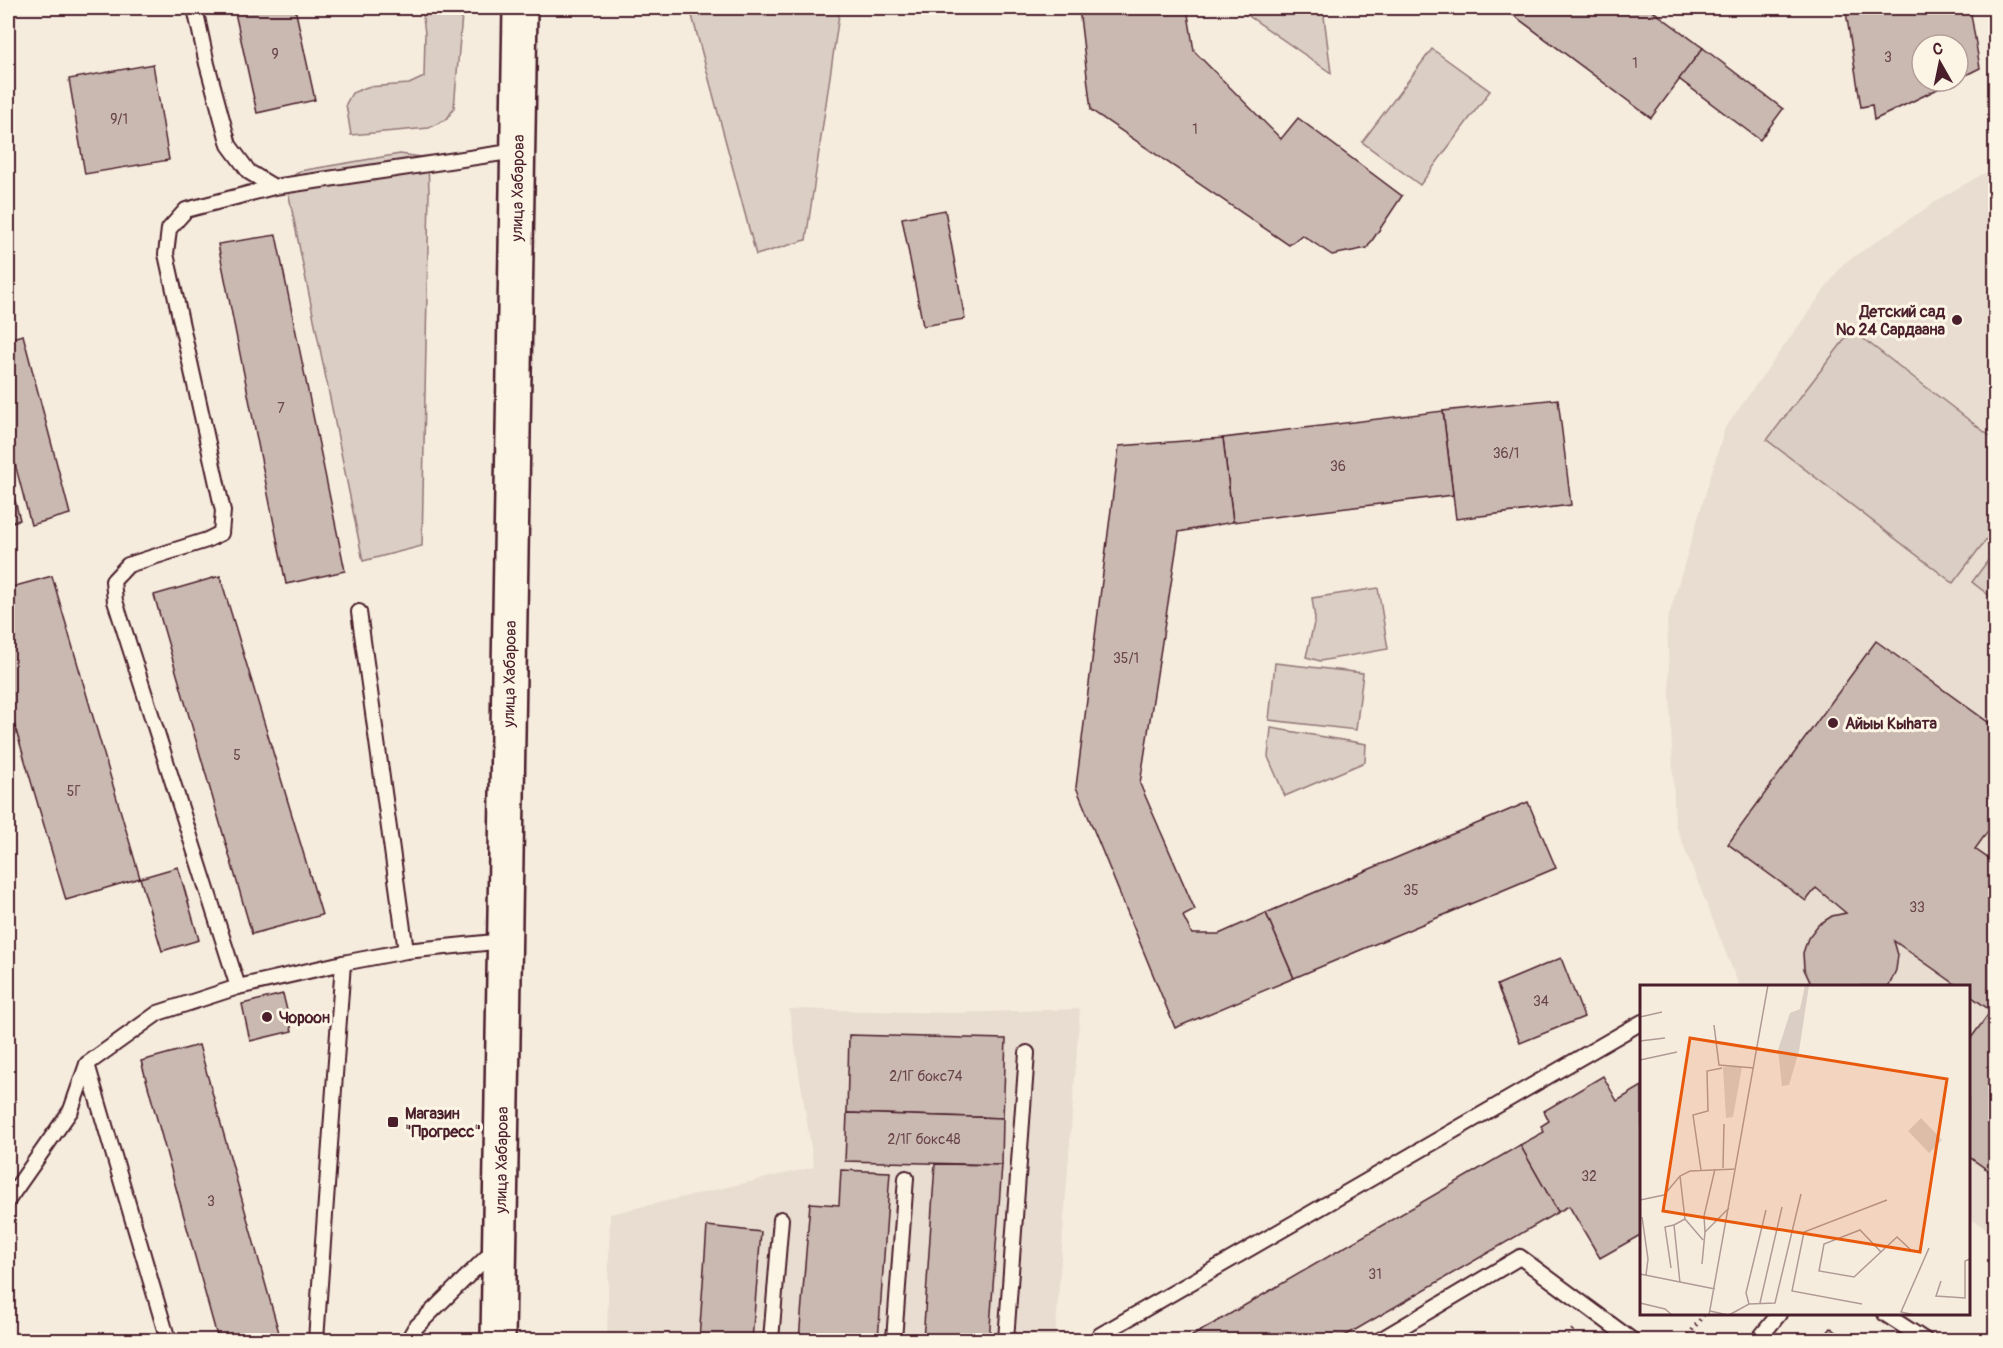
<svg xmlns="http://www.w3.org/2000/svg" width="2003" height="1348" font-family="Pangolin,sans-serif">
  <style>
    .built { fill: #e8ddd0 }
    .green { fill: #dbcec4; stroke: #927678; stroke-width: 1.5 }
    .building { fill: #cab9b1; stroke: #4a1f2b; stroke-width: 1.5 }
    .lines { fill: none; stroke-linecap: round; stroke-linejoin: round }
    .service-casing { stroke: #4a1f2b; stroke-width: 18 }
    .secondary-casing { stroke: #4a1f2b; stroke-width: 38 }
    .path { stroke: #4a1f2b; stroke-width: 4; stroke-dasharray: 1.5 4.5; stroke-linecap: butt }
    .service { stroke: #fcf5e5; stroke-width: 14 }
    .secondary { stroke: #fcf5e5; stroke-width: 33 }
    .poi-dot { fill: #4a1f2b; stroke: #fcf5e5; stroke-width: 2 }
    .labels { text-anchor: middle; stroke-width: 6; stroke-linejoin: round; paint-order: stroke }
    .number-label { font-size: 14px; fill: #6a464c }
    .street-label { font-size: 16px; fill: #4a1f2b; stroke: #fcf5e5 }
    .poi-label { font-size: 16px; font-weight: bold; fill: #4a1f2b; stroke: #fcf5e5; text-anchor: start }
    .inset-road { fill: none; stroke: #b19a96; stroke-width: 1.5 }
    .view { fill: #e8590c; fill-opacity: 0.15; stroke: #e8590c; stroke-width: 3 }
    .inset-edge { fill: none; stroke: #4a1f2b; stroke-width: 3 }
  </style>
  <rect width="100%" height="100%" fill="#f5ecde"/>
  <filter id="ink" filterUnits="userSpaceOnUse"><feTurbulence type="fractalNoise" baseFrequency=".0167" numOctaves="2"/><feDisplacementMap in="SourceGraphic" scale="12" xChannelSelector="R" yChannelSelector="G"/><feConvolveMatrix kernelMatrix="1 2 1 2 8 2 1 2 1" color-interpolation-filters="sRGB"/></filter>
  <g filter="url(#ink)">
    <!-- built -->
    <g class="built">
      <polygon points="1995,169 1995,1234 1969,1218 1968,986 1739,986 1675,824 1667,622 1725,428 1843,264 1944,196 1981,175"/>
      <polygon points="789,1009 955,1013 1080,1009 1055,1340 607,1340 610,1214 814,1167"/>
    </g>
    <!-- green -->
    <g class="green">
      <polygon points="422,8 461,8 462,15 454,108 447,119 429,128 351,135 346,104 352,93 367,87 409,84 424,77 425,34"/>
      <polygon points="690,8 840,8 806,240 756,255"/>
      <polygon points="1242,8 1323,8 1331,73 1243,12"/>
      <polygon points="1432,49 1490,91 1420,185 1362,142"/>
      <polygon points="400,154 428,158 429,193 422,546 363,561 286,181 300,171"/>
      <polygon points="1852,330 1995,440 1995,528 1953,583 1767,440"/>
      <polygon points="1995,551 1995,600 1972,582"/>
      <polygon points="1378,588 1388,649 1320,661 1306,657 1315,619 1312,598"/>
      <polygon points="1275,663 1363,673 1356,730 1269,720"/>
      <polygon points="1271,728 1366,744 1365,762 1285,796 1268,757"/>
    </g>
    <!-- building -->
    <g class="building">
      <polygon points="234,8 295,8 315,100 257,113"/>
      <polygon points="1079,8 1187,8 1194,51 1281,139 1298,118 1402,196 1367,248 1332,255 1302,235 1289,245 1091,110"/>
      <polygon points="1504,8 1649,8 1703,48 1651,118"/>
      <polygon points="1859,8 1970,8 1980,68 1958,79 1958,45 1922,45 1922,81 1954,81 1874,120 1872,105 1861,107 1846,12 1860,10"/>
      <polygon points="1703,48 1783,109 1760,140 1679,79"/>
      <polygon points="153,64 169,160 85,174 69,79"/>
      <polygon points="945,210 965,319 923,326 902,218"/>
      <polygon points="276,235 345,571 286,584 218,244"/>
      <polygon points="23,335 70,514 31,525 8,437 8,339"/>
      <polygon points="1558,399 1571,505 1456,519 1443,411"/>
      <polygon points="1443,411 1453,495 1233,522 1223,438"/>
      <polygon points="1223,438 1233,522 1179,532 1140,784 1195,910 1183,916 1192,934 1219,934 1266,913 1294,978 1175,1028 1076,787 1119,446"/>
      <polygon points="8,473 20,520 8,523"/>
      <polygon points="52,576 140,878 66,900 8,703 8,588"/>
      <polygon points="220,576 322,915 252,934 154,595"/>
      <polygon points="1876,641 1996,728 1996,820 1975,849 1996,864 1996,1176 1968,1156 1968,1042 1991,1011 1968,994 1968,986 1958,986 1894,941 1898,955 1896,970 1889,986 1812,986 1804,969 1803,953 1808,938 1818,925 1832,916 1846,913 1816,888 1806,901 1728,844"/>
      <polygon points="1528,802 1556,868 1294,978 1266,913"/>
      <polygon points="178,867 199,940 162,951 140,878"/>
      <polygon points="1561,958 1584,1017 1520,1043 1497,985"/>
      <polygon points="283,994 292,1031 250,1041 242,1004"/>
      <polygon points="849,1035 1006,1039 1003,1118 847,1113"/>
      <polygon points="199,1045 281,1340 218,1340 141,1061"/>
      <polygon points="1603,1076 1617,1101 1642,1086 1642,1234 1600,1258 1569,1206 1558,1212 1520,1145 1544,1132 1541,1126 1549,1121 1544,1111"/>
      <polygon points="847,1113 1003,1118 1002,1165 845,1161"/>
      <polygon points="1520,1145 1558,1212 1338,1340 1195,1340 1192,1336"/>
      <polygon points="935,1164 1002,1165 989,1340 923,1340"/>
      <polygon points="841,1170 890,1172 878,1340 799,1340 810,1203 839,1205"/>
      <polygon points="707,1226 761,1232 752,1340 699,1340"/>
      <polygon points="1831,1328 1848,1340 1821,1340"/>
    </g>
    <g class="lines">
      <!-- service casing -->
      <g class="service-casing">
        <g id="service">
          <polyline points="195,8 207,64 229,145 249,172 274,187 517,151"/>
          <polyline points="359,612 406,951"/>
          <polyline points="238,987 115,601 113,581 128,565 207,540 221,533 223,511 166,254 169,229 186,210 274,187"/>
          <polyline points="87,1064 168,1340"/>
          <polyline points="8,1200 71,1110 87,1064 158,1013 238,987 343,963 406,951 504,941"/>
          <polyline points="1885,1314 1925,1340"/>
          <polyline points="316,1340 343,963"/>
          <polyline points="408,1340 415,1328 495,1249"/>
          <polyline points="771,1340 781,1219"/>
          <polyline points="894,1340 906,1178"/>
          <polyline points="1006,1340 1027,1053"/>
          <polyline points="1100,1340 1100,1335 1642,1022"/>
          <polyline points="1380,1340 1520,1257 1632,1340"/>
          <polyline points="1758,1340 1779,1314"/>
        </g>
      </g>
      <!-- secondary casing -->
      <g class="secondary-casing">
        <polyline id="secondary" points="498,1340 520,8"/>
      </g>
      <!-- path -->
      <g class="path">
        <polyline points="1564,1340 1575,1327"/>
        <polyline points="1685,1340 1704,1314"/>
      </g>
      <!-- service -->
      <use href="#service" class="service"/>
      <!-- secondary -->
      <use href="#secondary" class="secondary"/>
    </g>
  </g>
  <!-- markers -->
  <g class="poi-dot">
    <circle cx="1957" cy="320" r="6"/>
    <circle cx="1833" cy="723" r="6"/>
    <circle cx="267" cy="1017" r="6"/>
    <rect x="387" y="1116" width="12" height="12" rx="3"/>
  </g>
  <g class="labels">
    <!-- number labels -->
    <g class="number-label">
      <text x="275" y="59">9</text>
      <text x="1888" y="62">3</text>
      <text x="1635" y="68">1</text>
      <text x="119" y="124">9/1</text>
      <text x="1195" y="134">1</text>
      <text x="281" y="413">7</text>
      <text x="1506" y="458">36/1</text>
      <text x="1338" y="471">36</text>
      <text x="1126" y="663">35/1</text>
      <text x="237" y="760">5</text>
      <text x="74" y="796">5Г</text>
      <text x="1411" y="895">35</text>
      <text x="1917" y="912">33</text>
      <text x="1541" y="1006">34</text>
      <text x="926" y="1081">2/1Г бокс74</text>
      <text x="924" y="1144">2/1Г бокс48</text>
      <text x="1589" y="1181">32</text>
      <text x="211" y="1206">3</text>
      <text x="1375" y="1279">31</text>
    </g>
    <!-- street labels -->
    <g class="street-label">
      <text transform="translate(517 188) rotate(-89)" y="6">улица Хабарова</text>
      <text transform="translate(509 674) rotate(-89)" y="6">улица Хабарова</text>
      <text transform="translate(501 1160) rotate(-89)" y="6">улица Хабарова</text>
    </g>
    <!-- poi labels -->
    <g class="poi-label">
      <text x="1945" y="317" text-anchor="end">Детский сад<tspan x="1945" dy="18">№ 24 Сардаана</tspan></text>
      <text x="1845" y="729">Айыы Кыhата</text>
      <text x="279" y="1023">Чороон</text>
      <text x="405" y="1119">Магазин<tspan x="405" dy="18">"Прогресс"</tspan></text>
    </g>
  </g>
  <!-- overview -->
  <g transform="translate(1640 985)">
    <rect width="330" height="330" fill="#f5ecde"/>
    <path d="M165 0 169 1 159 66 149 100 142 101 138 65 150 28 160 24ZM83 82H102L93 132 86 133ZM281 133 302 155 289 168 268 146Z" fill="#dbcec4"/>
    <path class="inset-road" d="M0 32 22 27M74 40 79 80 114 83M0 56 25 53M0 75 37 67M83 183 84 139M61 185 53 130 68 126 67 86 82 83M0 215 24 210 40 191 50 186 96 184M2 232 8 274 6 290M45 234 63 255M34 240 45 234 40 191M65 247 64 231 75 184M241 267 220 245 184 259 179 286 214 292 257 252 272 266M62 279 65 247 89 223M31 283 25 242 34 240 40 298M0 289 75 304M301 296 296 311 325 313V276L330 274M0 318 25 324 32 330M120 318 142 222M109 319 106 308 126 225M222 319 152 306 164 247 247 215M70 326 88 330M69 330 128 0M89 330 109 319 135 318 161 209M107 330H138M275 330 261 327 289 263"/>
    <path class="view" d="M50 53 307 94 280 267 23 226Z"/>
    <rect width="330" height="330" class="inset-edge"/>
  </g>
  <!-- margin -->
  <rect width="2003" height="1348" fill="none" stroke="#fcf5e5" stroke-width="30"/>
  <rect x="15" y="15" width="1973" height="1318" fill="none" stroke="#4a1f2b" stroke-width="2" filter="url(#ink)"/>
  <!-- north arrow -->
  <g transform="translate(1940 63) rotate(351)"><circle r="28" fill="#fcf5e5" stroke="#b59f9b" stroke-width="1.5"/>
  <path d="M0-4.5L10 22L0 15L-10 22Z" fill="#4a1f2b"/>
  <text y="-9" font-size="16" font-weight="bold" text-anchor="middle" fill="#4a1f2b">С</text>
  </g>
</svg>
